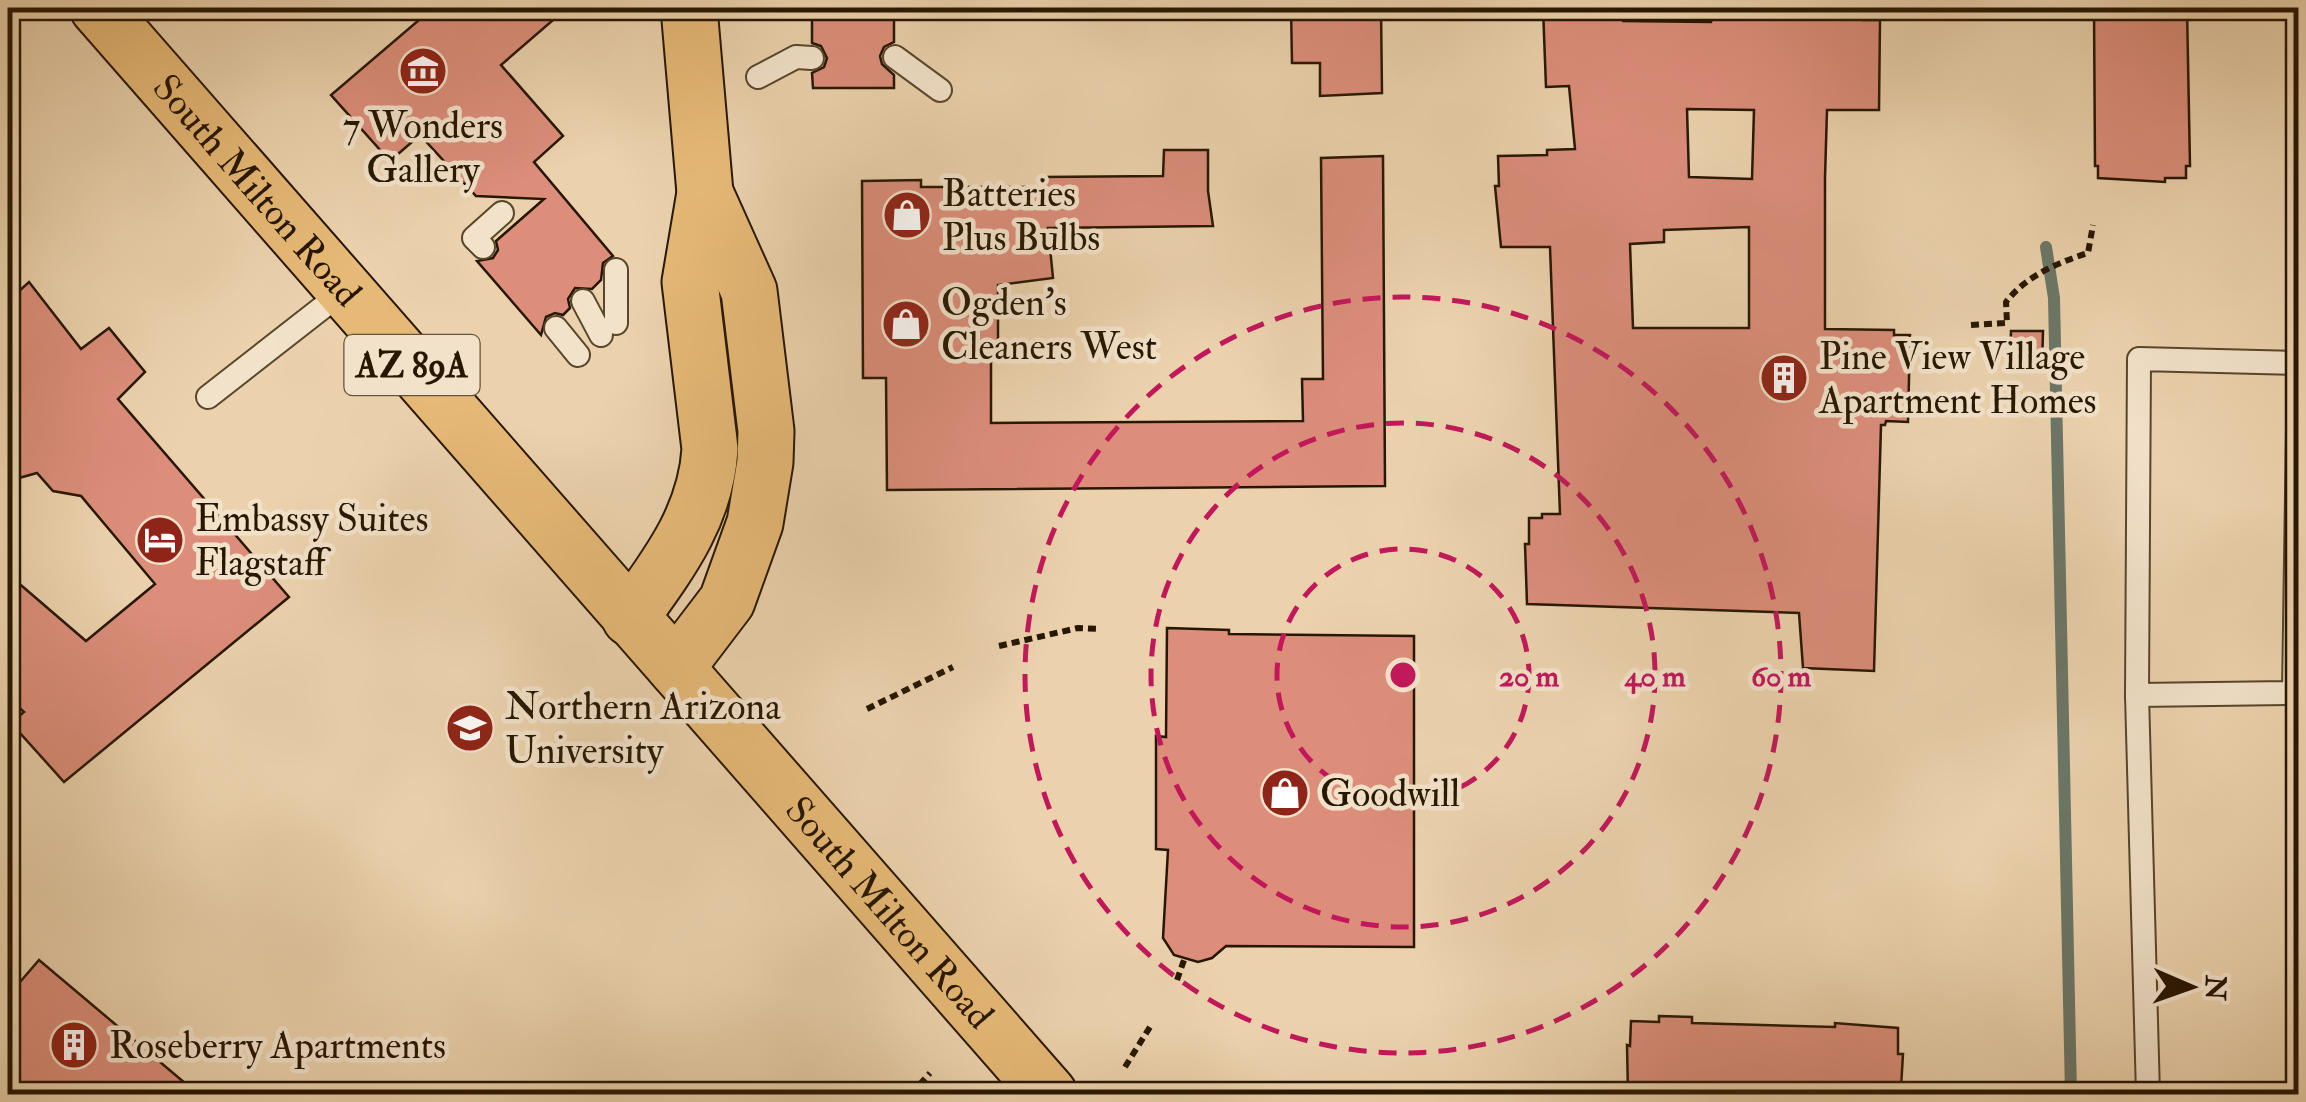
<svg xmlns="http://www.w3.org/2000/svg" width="2306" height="1102" font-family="'IM FELL Double Pica',serif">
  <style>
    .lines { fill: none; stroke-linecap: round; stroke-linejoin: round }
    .stream { stroke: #6b7768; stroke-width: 12 }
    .building { fill: #dc8e7b; stroke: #271700; stroke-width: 2.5; fill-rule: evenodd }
    .service-casing { stroke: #58462b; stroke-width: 26 }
    .primary-casing { stroke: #271700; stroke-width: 59 }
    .path { stroke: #271700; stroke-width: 6; stroke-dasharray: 8 5; stroke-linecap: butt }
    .service { stroke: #f2e2ca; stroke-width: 22 }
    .primary { stroke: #e6b976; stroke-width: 55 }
    .ring { fill: none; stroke: #c2185b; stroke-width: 5; stroke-dasharray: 18 12 }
    .labels { text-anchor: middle; stroke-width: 9; stroke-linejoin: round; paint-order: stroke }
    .shield { fill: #f2e2ca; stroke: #64543d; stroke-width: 2.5 }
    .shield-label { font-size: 35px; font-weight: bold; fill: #271700 }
    .poi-label { font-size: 38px; fill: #271700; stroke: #f2e2ca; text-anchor: start }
    .street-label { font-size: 38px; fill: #271700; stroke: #f2e2ca }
    .centre { fill: #c2185b; stroke: #f2e2ca; stroke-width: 5 }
    .ring-label { font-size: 30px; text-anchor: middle; font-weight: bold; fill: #c2185b; stroke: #f2e2ca; stroke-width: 9; stroke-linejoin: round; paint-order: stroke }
  </style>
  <rect width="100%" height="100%" fill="#ebd2ad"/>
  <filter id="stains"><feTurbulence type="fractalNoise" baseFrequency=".002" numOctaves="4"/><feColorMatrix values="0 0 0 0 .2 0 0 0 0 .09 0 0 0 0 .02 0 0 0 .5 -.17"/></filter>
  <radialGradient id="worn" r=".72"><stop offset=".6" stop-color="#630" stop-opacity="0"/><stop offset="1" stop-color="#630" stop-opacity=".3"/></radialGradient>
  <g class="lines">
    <!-- stream -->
    <polyline class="stream" points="2046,247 2054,298 2071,1094"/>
  </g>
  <!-- building -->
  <g class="building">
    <polygon points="433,8 567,8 501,65 563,136 534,162 613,256 603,263 601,280 592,289 575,288 568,299 570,308 563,315 555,313 546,317 541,335 477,261 493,258 498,250 496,241 544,199 476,196 420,135 390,161 331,95"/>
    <polygon points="812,8 894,8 894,42 884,47 880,56 882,64 894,75 894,88 813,88 812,73 824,67 827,58 821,46 812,43"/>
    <polygon points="1291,8 1381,8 1382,93 1320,96 1320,63 1292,63"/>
    <path d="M1543 8H1619L1623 21 1711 22 1712 18H1728V14L1863 16V20H1880L1879 110H1827L1825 178V329L1894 330V335H1910L1908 422 1886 421 1885 425H1881L1874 671 1803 668 1799 613 1527 604 1525 544H1529V518H1542V514H1560L1550 247H1501L1495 186H1499L1498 156 1547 155V150L1575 149 1569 86 1546 87ZM1687 109 1754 110 1752 179 1689 177ZM1749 227V328H1633L1630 244 1664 242V230Z"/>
    <polygon points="2094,8 2187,8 2190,166 2186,166 2186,178 2165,178 2165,182 2098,178 2098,166 2095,166"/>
    <polygon points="1164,150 1208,150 1208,191 1213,226 1048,228 1053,278 998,285 998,345 991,345 991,423 1303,421 1302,379 1323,379 1321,158 1383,156 1385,486 887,490 886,378 863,378 862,181 921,180 921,187 1043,187 1043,177 1163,176"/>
    <polygon points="29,282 81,349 109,328 145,372 118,399 289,597 64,782 11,723 24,712 8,697 8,574 86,641 155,584 81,496 53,491 37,473 8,481 8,301"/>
    <polygon points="2011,331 2043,331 2042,369 2010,369"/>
    <polygon points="1167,628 1229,630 1229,634 1414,636 1414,947 1226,946 1212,958 1198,962 1174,955 1163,938 1168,850 1156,849 1156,736 1166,737"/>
    <polygon points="39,960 198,1094 8,1094 8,996"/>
    <polygon points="1659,1016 1692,1017 1692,1023 1835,1027 1835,1023 1898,1028 1898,1054 1903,1054 1901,1088 1897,1088 1896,1094 1628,1094 1627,1045 1630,1046 1631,1021 1659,1022"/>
  </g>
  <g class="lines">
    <!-- service casing -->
    <g class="service-casing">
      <g id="service">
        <polyline points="895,57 940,90"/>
        <polyline points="758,77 796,57 812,58"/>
        <polyline points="483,247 474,238 502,213"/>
        <polyline points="583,301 601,335"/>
        <polyline points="616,323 616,270"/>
        <polyline points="556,328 578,355"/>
        <polyline points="208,397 345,290"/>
        <polyline points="2137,695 2294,693 2298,428"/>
        <polyline points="2148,1094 2137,695 2139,359 2298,363"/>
      </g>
    </g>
    <!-- primary casing -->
    <g class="primary-casing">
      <g id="primary">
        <path id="s1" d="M98 8 1049 1094"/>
        <path d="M630 618C668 565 706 516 710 449L690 282 705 193 689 8"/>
        <polyline points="676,668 727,601 755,523 765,462 766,431 749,291 705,193"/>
      </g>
    </g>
    <!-- path -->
    <g class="path">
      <path d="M1971 325 2007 323 2006 302C2026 276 2057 263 2088 253L2093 225"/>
      <polyline points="999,646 1078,628 1099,629"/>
      <polyline points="867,709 953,667"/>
      <polyline points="1177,980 1184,960"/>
      <polyline points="1125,1067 1150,1027"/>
      <polyline points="911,1094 930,1073"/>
    </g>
    <!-- service -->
    <use href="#service" class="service"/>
    <!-- primary -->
    <use href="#primary" class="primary"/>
  </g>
  <!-- distance rings -->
  <g class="ring">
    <circle cx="1403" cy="675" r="126"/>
    <circle cx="1403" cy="675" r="252"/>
    <circle cx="1403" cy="675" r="378"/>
  </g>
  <!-- icons -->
  <defs>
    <g id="museum-disc" transform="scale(2.5)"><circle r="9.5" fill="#8f2418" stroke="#f2e2ca"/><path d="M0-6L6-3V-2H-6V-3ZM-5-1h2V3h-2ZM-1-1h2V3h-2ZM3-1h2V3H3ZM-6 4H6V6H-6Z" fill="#fff"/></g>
    <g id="shop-disc" transform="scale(2.5)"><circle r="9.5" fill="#8f2418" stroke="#f2e2ca"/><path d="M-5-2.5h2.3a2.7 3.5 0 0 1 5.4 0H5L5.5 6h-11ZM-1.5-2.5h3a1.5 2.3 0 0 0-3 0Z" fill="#fff"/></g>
    <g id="building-disc" transform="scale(2.5)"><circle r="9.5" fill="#8f2418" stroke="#f2e2ca"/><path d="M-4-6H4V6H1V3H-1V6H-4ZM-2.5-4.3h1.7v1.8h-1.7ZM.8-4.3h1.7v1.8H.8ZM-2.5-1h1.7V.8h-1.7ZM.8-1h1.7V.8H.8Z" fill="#fff"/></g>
    <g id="hotel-disc" transform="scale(2.5)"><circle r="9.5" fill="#8f2418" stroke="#f2e2ca"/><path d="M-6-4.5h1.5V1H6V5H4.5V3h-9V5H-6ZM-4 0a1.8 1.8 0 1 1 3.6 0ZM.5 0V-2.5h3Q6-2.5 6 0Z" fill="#fff"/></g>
    <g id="university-disc" transform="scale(2.5)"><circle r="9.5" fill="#8f2418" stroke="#f2e2ca"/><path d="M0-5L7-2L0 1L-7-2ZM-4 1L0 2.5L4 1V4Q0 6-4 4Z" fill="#fff"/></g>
  </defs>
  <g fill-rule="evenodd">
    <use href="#museum-disc" x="423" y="71"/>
    <use href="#shop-disc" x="907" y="215"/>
    <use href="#shop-disc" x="906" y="324"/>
    <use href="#building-disc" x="1784" y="378"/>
    <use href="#hotel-disc" x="160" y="540"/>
    <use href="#university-disc" x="470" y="728"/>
    <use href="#shop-disc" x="1285" y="793"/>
    <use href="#building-disc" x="74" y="1045"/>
  </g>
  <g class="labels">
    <!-- shield labels -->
    <rect class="shield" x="344.5" y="335" width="135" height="60" rx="8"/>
    <g class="shield-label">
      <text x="412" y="377">AZ 89A</text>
    </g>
    <!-- poi labels -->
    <g class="poi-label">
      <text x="423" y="138" text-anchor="middle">7 Wonders<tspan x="423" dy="44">Gallery</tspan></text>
      <text x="942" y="206">Batteries<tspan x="942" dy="44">Plus Bulbs</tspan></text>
      <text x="941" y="315">Ogden's<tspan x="941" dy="44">Cleaners West</tspan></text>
      <text x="1819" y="369">Pine View Village<tspan x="1819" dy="44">Apartment Homes</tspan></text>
      <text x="195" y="531">Embassy Suites<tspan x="195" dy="44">Flagstaff</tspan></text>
      <text x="505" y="719">Northern Arizona<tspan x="505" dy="44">University</tspan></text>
      <text x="1320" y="806">Goodwill</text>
      <text x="109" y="1058">Roseberry Apartments</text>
    </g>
    <!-- street labels -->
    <g class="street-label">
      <text dy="13" stroke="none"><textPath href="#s1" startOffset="242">South Milton Road</textPath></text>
      <text dy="13" stroke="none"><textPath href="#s1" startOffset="1202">South Milton Road</textPath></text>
    </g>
  </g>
  <circle cx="1403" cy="675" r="15" class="centre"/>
  <g class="ring-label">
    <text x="1529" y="686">20 m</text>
    <text x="1655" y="686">40 m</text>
    <text x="1781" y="686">60 m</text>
  </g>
  <!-- margin -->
  <rect width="2306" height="1102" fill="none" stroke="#ebd2ad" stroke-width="40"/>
  <rect x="10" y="10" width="2286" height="1082" fill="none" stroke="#271700" stroke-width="5"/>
  <rect x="20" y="20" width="2266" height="1062" fill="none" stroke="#271700" stroke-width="2.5"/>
  <!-- north arrow -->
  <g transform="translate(2191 987) rotate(92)" stroke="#f2e2ca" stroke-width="8" paint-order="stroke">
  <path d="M0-8L18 38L0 25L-18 38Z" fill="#271700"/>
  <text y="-15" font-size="28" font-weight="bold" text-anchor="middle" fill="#271700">N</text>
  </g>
  <rect width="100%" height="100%" filter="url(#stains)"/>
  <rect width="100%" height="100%" fill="url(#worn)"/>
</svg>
